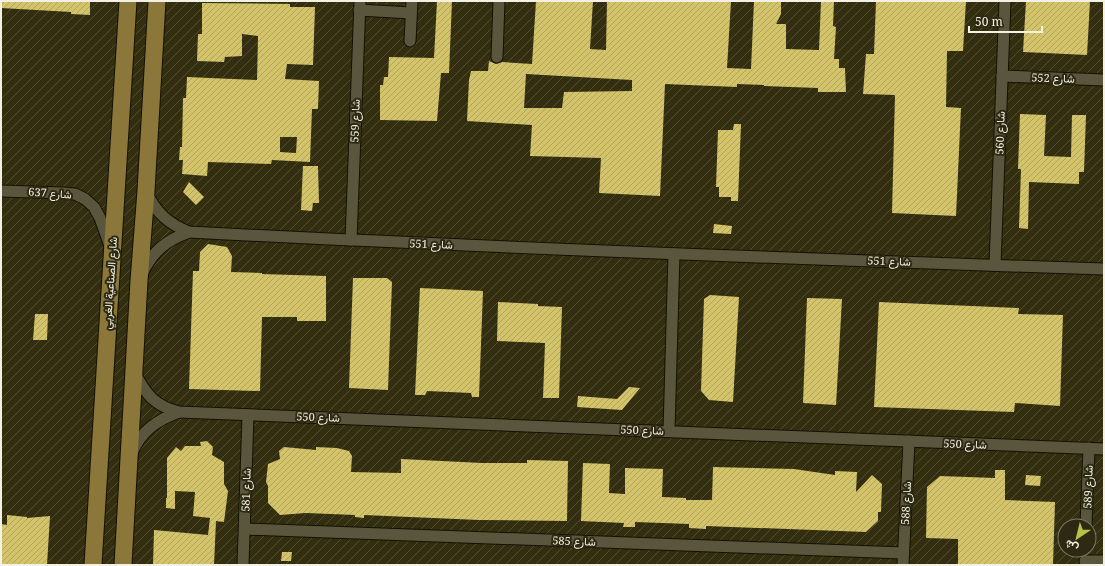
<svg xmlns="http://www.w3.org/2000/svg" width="1105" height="566" font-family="'Noto Serif',Vazirmatn,serif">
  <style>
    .industrial { fill: url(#industrial-furrows); fill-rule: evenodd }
    .building { fill: url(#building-hatch); fill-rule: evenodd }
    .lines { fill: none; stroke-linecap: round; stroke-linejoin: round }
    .street-casing { stroke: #151100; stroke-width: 13 }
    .primary-casing { stroke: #151100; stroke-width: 19 }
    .street { stroke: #5a563e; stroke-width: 11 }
    .primary { stroke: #8b7739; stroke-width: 17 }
    .labels { text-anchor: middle; stroke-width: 4; stroke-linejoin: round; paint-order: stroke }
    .street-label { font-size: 11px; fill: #f3f1e3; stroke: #2d2912 }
  </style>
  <defs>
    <pattern id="industrial-furrows" width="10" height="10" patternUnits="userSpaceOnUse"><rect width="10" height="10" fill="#332e0f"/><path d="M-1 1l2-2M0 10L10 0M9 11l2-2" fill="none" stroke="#514d32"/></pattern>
    <pattern id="building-hatch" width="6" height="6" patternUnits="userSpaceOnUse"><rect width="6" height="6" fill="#d3c369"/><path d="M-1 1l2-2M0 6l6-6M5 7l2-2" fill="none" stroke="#b0a460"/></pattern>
  </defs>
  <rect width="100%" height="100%" fill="#2d2912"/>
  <!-- industrial -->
  <path class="industrial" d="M1 1H1104V565H1ZM1065 526H1089V550H1065Z"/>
  <!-- building -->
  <g class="building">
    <polygon points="1,1 90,1 90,15 71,14 71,12 1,8"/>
    <polygon points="437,1 452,1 449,73 441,73 437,121 380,120 380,85 383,85 384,77 388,77 389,57 434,58"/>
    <path d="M536 1H593L590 49 606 50 607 1H731L727 68 751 69 754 1H781V14L776 24H786V49L819 50 821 1H834L833 26 836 27 834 59H839V68H845L846 92H818V88L764 86V85L737 84V87L665 84 660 196 599 193 601 158 530 156 532 125 467 121 469 80 471 71H488L489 61 496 64 502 62 532 64ZM526 74 632 80V91L564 92 562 108H524Z"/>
    <polygon points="876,1 966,1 963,51 947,51 946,107 961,108 956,216 892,213 895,95 863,94 866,54 874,54"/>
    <polygon points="1026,1 1090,1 1087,55 1023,52"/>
    <path d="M202 3 290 4V7H315L313 65 287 64 285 79 319 81 318 109H312L310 162 272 160 271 164 208 162 207 176 182 174 183 160H179L180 147H182L183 98H186L187 77 257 80 258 36 242 34V56L225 57 224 62 197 61 198 34H202ZM280 137H297L296 153 280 152Z"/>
    <polygon points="1020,114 1046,115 1044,156 1071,157 1072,115 1086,115 1084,172 1079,172 1079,184 1029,182 1028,229 1019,228 1021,169 1018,169"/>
    <polygon points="734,124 741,124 738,201 731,201 731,197 719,197 719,187 716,187 718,130 733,130"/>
    <polygon points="303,166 318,166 319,203 313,203 312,211 301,210"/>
    <polygon points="189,182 204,197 196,205 183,192"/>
    <polygon points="714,224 732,226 731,234 713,233"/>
    <polygon points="208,244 227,247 232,256 231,272 262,273 262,274 326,276 326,321 297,321 297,317 262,317 260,391 189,389 193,271 199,271 200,252"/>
    <polygon points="353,278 387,278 392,282 388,390 349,388"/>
    <polygon points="420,288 483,291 479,397 472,397 471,393 427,391 425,395 415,395"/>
    <polygon points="710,295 739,297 733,402 709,400 701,391 704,299"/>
    <polygon points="807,298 842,299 836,405 803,403"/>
    <polygon points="498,302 538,304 538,306 562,307 559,398 543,398 545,343 497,341"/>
    <polygon points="879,302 1019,308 1018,314 1063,315 1060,406 1015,403 1014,412 874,407"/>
    <polygon points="35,314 48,314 47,340 33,340"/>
    <polygon points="629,387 640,388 622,410 577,407 578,396 617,399"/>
    <polygon points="207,441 213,447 212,455 224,462 224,484 228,491 224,522 216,521 214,565 153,565 154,530 208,535 210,518 193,516 195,492 175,491 175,509 166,508 166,498 167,498 167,458 176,447 181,451 185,446 201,446 200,442"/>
    <polygon points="284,447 316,450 316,447 337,448 349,451 352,456 351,472 401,473 401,459 482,463 527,463 527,460 568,461 567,521 479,520 364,515 364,518 355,517 355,515 306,513 280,515 268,503 268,486 266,482 268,464 280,459 279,451"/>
    <polygon points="583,463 610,464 609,493 625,494 625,468 663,469 662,497 686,498 686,500 712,500 713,467 794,469 835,475 835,471 857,472 856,492 872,475 882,484 881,512 878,512 878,521 866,532 706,526 706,529 689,528 689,524 635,522 635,527 623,527 624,523 581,521"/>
    <polygon points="995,470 1005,470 1005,500 1055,502 1053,565 958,565 958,539 926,538 927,487 940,476 995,478"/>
    <polygon points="1026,475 1041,476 1040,486 1025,485"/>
    <polygon points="7,515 27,517 27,518 50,516 47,565 1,565 1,524 7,525"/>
    <polygon points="282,552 292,552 291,561 281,561"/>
  </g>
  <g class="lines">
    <!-- street casing -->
    <g class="street-casing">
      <g id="street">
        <polyline points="359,10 411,13"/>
        <polyline points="410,41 412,1"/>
        <polyline points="497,57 499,1"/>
        <polyline points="1002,76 1104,80"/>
        <polyline points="1,191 63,193 75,194 85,199 94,207 100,218 110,246"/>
        <path d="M147 193C156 213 169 224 189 232 494 248 799 259 1104 269"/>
        <polyline points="351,240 360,1"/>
        <polyline points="995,265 1005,1"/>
        <path d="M142 274C153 251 165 241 189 232"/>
        <path d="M135 373C146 395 155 406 179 412L1104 449"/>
        <polyline points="669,431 674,254"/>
        <path d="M132 453C141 431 157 420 179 412"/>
        <polyline points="1086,526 1089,448"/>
        <polyline points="245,529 903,553"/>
        <polyline points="1085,561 1104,561"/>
        <polyline points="243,565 248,415"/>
        <polyline points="903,565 909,441"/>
      </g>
    </g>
    <!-- primary casing -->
    <g class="primary-casing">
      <g id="primary">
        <polyline points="93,565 128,1"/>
        <polyline points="123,565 139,281 146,191 157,1"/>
      </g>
    </g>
    <!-- street -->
    <use href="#street" class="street"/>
    <!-- primary -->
    <use href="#primary" class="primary"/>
  </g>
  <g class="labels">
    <!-- street labels -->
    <g class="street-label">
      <text transform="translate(1053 78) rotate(2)" y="4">شارع 552</text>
      <text transform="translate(355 121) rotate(-88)" y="4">شارع 559</text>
      <text transform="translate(1000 133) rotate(-88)" y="4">شارع 560</text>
      <text transform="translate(50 193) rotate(4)" y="4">شارع 637</text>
      <text transform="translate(431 244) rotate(2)" y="4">شارع 551</text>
      <text transform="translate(889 261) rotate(2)" y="4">شارع 551</text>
      <text transform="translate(110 283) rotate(-86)" y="4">شارع الصناعية الغربي</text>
      <text transform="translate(318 417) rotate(2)" y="4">شارع 550</text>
      <text transform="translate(642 430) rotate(2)" y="4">شارع 550</text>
      <text transform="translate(965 444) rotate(2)" y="4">شارع 550</text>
      <text transform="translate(1088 487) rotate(-88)" y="4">شارع 589</text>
      <text transform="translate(246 490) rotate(-88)" y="4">شارع 581</text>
      <text transform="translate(906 503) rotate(-87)" y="4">شارع 588</text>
      <text transform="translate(574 541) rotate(2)" y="4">شارع 585</text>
    </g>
  </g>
  <!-- border -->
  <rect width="1105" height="566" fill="none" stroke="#f3f1e3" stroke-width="4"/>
  <!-- north arrow -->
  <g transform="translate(1077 538) rotate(215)"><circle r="19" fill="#2d2912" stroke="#7c7966"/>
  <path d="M0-3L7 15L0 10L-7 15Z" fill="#b8c147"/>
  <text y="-6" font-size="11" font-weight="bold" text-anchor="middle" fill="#f3f1e3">ش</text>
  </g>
  <!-- scale -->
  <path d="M969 26v6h73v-6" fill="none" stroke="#f3f1e3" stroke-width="2"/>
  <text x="975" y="26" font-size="12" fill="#f3f1e3" stroke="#2d2912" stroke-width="3" paint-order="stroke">50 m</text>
</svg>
